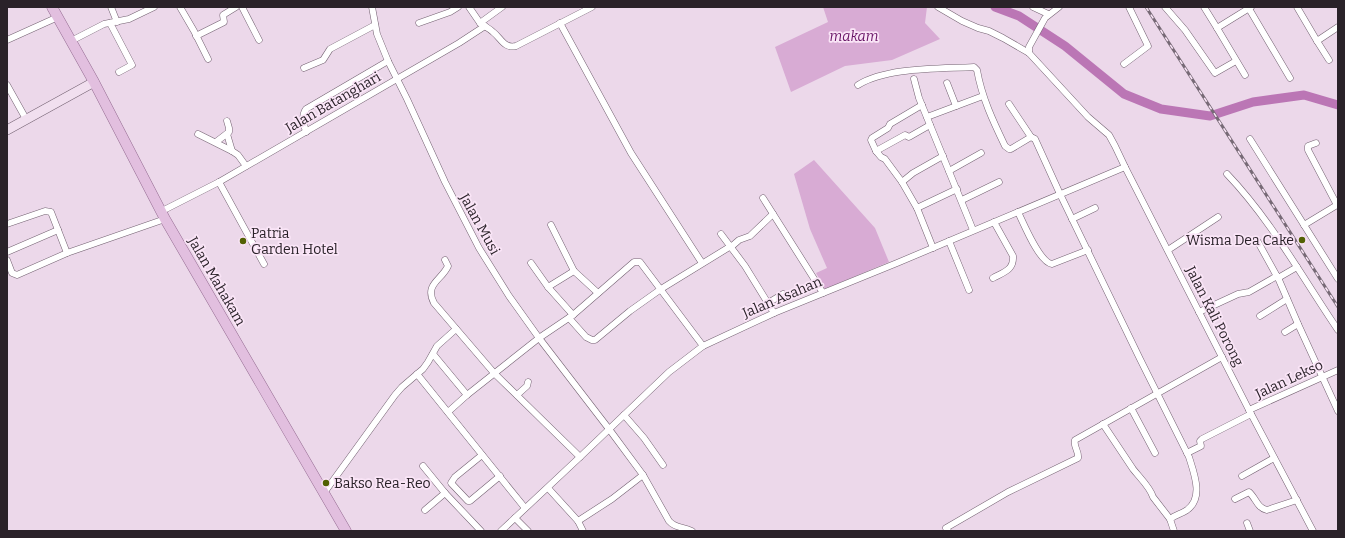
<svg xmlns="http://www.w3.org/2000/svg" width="1345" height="538" font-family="Bitter,serif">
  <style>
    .green { fill: #d8abd4 }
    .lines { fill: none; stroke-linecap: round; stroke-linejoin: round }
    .river { stroke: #bb76b5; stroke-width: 9 }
    .street-casing { stroke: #746272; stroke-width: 7 }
    .secondary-casing { stroke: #746272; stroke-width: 10 }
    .primary-casing { stroke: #956c92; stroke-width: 11 }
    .street { stroke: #fff; stroke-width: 6 }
    .secondary { stroke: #f1dfef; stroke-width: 9 }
    .primary { stroke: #e2bfdf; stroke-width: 10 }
    .rail-casing { stroke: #776a76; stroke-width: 3 }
    .rail { stroke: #fae5f7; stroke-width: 1.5; stroke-dasharray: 4.5; stroke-linecap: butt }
    .poi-dot { fill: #526104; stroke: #fae5f7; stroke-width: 1.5 }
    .labels { text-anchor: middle; stroke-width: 3.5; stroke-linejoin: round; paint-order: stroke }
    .park-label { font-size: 14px; font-style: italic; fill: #691566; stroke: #fae5f7 }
    .street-label { font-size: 14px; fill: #2a2229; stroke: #fae5f7 }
    .poi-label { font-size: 14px; fill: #2a2229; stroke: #fae5f7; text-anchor: start }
  </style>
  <rect width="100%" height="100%" fill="#ecd8ea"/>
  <!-- green -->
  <g class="green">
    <polygon points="823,7 927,7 925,23 940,39 892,60 845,66 791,92 775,47 828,22"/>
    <polygon points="814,160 875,228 889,262 825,289 816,273 827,268 810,229 794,174"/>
  </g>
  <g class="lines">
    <!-- river -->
    <polyline class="river" points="995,7 1019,16 1065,46 1124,94 1161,109 1210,116 1253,102 1304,95 1338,105"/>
    <!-- street casing -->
    <g class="street-casing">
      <g id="street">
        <polyline points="111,7 117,22"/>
        <polyline points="180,7 194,31 208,59"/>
        <polyline points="242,7 259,40"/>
        <path d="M372 7 377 34 388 61 407 99 445 182 479 248 509 296 539 338 609 429 643 475 669 521C676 529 683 526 692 531"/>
        <polyline points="469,7 480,23"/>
        <path d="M502 7 480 23C484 26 489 28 493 32 501 38 504 49 516 46L592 7"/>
        <polyline points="938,7 962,21 978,28 989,31 1003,38 1029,53"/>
        <polyline points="1033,7 1048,14"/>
        <polyline points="1059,7 1045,18 1029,47 1029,53 1088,117 1109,135 1115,146 1125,167 1249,410 1313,531"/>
        <polyline points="1165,7 1185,30 1215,73 1236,61"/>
        <polyline points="1204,7 1217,28 1251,7"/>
        <polyline points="1248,7 1290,78"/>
        <polyline points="1297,7 1317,41 1338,27"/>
        <polyline points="110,23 132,65 119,72"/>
        <polyline points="419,23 450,12 458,7"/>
        <polyline points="560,23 631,153 702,263"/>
        <polyline points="1217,28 1245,75"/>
        <polyline points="196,36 224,22 223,15 236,7"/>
        <polyline points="7,40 58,17"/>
        <polyline points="71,41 104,24 129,19 154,7"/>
        <polyline points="1317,41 1329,60"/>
        <polyline points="1124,64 1148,46 1129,7"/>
        <polyline points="304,68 323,60 330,49 375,25"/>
        <polyline points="914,79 919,98 973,230"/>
        <polyline points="947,83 956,106"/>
        <polyline points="7,85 26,119"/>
        <path d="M858 85C887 67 940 69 974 67L977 70C982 98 993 121 1005 146L1009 149H1011L1031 137 1035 139 1060 194 1140 359 1189 457C1194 473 1204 498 1187 510 1181 514 1175 515 1170 519"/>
        <polyline points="1009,104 1031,137"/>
        <polyline points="927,117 983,96"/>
        <polyline points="930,125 909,137 905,135 876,151 881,157 885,159 902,182 917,208 957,189"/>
        <path d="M306 132C304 124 301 116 306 109L388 61"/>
        <polyline points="198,134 232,151 238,155 246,166"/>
        <polyline points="227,134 232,151"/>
        <polyline points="1250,139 1338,279"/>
        <polyline points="216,142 229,132 229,128 227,121"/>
        <polyline points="876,151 871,140 872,138 888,128 890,124 922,105"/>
        <polyline points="949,171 981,153"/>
        <path d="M1227 174C1271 220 1302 277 1338 330"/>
        <polyline points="219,182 264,264"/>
        <polyline points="902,182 913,173 943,156"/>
        <polyline points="763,198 823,293"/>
        <polyline points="962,200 999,182"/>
        <polyline points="917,208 933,248"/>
        <polyline points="162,211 219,182 459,43 485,26"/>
        <path d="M1018 212C1024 224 1039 262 1052 264L1088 250"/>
        <polyline points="1072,219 1095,208"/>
        <polyline points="7,224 45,211 51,212 67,253"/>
        <polyline points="551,225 574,271 598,293"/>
        <polyline points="1304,225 1337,205 1308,150 1308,146 1316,143"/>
        <polyline points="721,234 745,266 774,313"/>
        <polyline points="949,241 969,290"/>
        <polyline points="1258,242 1279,280 1298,324 1338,411"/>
        <polyline points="731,247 739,240 750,236 773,214"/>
        <polyline points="1168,250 1218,217"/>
        <polyline points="7,252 58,230"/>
        <polyline points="7,260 12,273 17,275 67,253 165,219"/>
        <path d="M445 260 448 266C442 280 424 284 434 303L494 373 580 457"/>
        <polyline points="531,263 548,287 573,315"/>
        <path d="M993 278C1004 272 1014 270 1013 256L994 222"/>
        <polyline points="1278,278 1297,267"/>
        <polyline points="548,287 574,271"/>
        <polyline points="768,303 783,294"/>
        <polyline points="1199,312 1238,294 1249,292 1277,276"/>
        <polyline points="1260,316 1287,299"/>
        <polyline points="569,318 586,337 592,340 595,340 630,311 661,289 731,246"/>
        <polyline points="1285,332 1298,324"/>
        <polyline points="433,354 467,395"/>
        <polyline points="417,374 525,508"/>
        <polyline points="517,395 527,386 528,382"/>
        <polyline points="1131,408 1155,453"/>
        <polyline points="1249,410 1338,370"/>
        <polyline points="448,412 467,395 539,338 573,315 634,262 640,262 703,346"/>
        <polyline points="624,415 644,438 663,465"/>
        <path d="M1103 424C1113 439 1123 454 1133 469 1140 478 1150 487 1153 497L1170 519 1174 531"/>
        <polyline points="1187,453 1201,446 1200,441 1202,439 1251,414"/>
        <polyline points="482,455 455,477 451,483 468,501 470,501 500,476"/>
        <polyline points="423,466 445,493 481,531"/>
        <polyline points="1242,476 1274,458"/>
        <polyline points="548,488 578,521 583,531"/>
        <polyline points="324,493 395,395 402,387 423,369 428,362 437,346 456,329"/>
        <path d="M1235 499 1249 492C1256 498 1257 508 1267 510L1297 500"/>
        <polyline points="425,510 445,493"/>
        <polyline points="515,518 528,531"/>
        <polyline points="578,521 612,499 643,475"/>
        <polyline points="1247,523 1250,531"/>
        <polyline points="501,531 580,457 669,372 703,346 774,313 897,263 1125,167"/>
        <path d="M948 531 946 528 1008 492 1078 458C1079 451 1073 446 1075 440L1222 357"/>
      </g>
    </g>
    <!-- secondary casing -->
    <g class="secondary-casing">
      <polyline id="secondary" points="7,130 94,82"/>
    </g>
    <!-- primary casing -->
    <g class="primary-casing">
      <polyline id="primary" points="52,7 94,82 165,219 346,531"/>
    </g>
    <!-- street -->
    <use href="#street" class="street"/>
    <!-- secondary -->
    <use href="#secondary" class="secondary"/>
    <!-- primary -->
    <use href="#primary" class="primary"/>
    <!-- rail casing -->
    <g class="rail-casing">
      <polyline id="rail" points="1146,7 1338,307"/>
    </g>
    <!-- rail -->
    <use href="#rail" class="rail"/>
  </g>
  <!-- markers -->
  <g class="poi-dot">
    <circle cx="1302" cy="240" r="4"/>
    <circle cx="243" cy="241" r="4"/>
    <circle cx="326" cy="483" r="4"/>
  </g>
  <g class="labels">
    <!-- park labels -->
    <g class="park-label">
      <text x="854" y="41">makam</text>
    </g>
    <!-- street labels -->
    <g class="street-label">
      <text transform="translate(333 102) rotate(-30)" y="5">Jalan Batanghari</text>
      <text transform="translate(480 224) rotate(61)" y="5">Jalan Musi</text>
      <text transform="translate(217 281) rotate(60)" y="5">Jalan Mahakam</text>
      <text transform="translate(782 297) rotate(-23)" y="5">Jalan Asahan</text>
      <text transform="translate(1215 316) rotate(63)" y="5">Jalan Kali Porong</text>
      <text transform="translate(1289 379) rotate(-25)" y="5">Jalan Lekso</text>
    </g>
    <!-- poi labels -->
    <g class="poi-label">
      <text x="251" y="238">Patria<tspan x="251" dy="16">Garden Hotel</tspan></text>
      <text x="1294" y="245" text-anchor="end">Wisma Dea Cake</text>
      <text x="334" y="488">Bakso Rea-Reo</text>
    </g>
  </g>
  <!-- border -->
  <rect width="1345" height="538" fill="none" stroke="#2a2229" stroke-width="16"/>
</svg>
